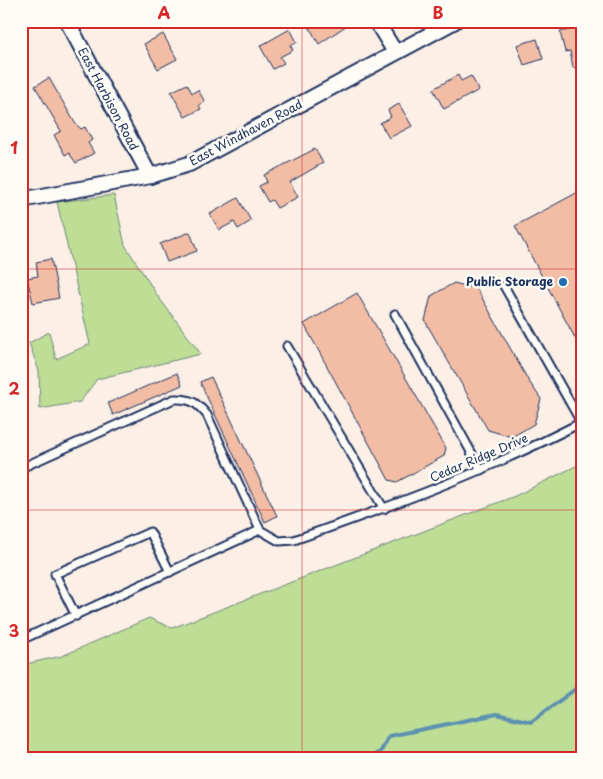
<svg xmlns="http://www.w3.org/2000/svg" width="603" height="779" font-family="'Playpen Sans',sans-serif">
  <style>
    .green { fill: #bedd95; stroke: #6c867a }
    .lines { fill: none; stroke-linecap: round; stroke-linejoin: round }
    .stream { stroke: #5c91b1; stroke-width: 4 }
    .building { fill: #f2bda4; stroke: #1b2f5e }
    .service-casing { stroke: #1b2f5e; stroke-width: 11 }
    .minor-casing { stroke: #1b2f5e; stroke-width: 18 }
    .service { stroke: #fdfcf7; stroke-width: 7 }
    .minor { stroke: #fdfcf7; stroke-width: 14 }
    .grid { fill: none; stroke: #d62828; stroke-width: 1; stroke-opacity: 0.55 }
    .poi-dot { fill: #1f6fb2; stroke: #fdfcf7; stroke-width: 2 }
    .labels { text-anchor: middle; stroke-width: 5; stroke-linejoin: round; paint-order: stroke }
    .street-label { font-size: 12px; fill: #1b2f5e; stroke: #fdfcf7 }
    .poi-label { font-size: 12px; font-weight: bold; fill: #1b2f5e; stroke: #fdfcf7; text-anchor: end }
    .neatline { fill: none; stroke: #d62828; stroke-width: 2 }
    .grid-label { font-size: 16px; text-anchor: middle; font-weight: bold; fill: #d62828 }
  </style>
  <rect width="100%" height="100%" fill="#fbefe6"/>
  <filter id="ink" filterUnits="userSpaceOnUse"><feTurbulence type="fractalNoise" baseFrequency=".02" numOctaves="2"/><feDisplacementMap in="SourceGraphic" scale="10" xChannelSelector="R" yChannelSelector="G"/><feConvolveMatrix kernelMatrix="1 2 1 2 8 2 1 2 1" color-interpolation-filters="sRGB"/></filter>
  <g filter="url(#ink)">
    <!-- green -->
    <g class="green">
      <polygon points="114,195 125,245 157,295 201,354 97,379 80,402 40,409 39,371 29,343 49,332 56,359 90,344 57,202"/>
      <polygon points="582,436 582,758 21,758 21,665 62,656 149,618 172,628 515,496 578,465 577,439"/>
    </g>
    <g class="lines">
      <!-- stream -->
      <polyline class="stream" points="372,758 381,751 389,736 497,714 531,722 582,684"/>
    </g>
    <!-- building -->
    <g class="building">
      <polygon points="314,21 353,21 319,44 308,25"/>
      <polygon points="578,28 582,43 580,49 582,66 573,68 570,51 565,52 560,32"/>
      <polygon points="290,29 297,42 290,45 293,50 280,57 284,63 273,69 260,46"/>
      <polygon points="163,34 177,59 158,69 144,44"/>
      <polygon points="537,39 543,59 524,65 517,45"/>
      <polygon points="458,75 461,81 471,76 479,90 444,109 433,89"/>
      <polygon points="49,78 75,123 81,129 85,127 92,140 88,143 94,153 76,163 69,153 65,155 54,135 61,131 35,86"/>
      <polygon points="187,84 192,93 198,90 205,102 199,105 201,109 185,117 171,92"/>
      <polygon points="399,104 412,126 389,138 380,123 391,117 388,110"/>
      <polygon points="315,149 323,163 290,182 298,197 277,208 272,200 268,202 259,186 267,182 264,175"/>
      <polygon points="582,190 582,351 515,226"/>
      <polygon points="238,198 251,221 238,229 234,222 219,230 210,214"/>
      <polygon points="190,232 197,251 167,262 160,244"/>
      <polygon points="51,259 59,298 33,303 27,278 38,276 36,262"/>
      <polygon points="454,283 477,289 528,380 541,399 534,424 512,437 488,430 425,321 431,296"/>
      <polygon points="357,293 446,448 444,456 397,482 389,480 304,324"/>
      <polygon points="177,373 182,385 113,415 108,403"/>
      <polygon points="211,377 277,516 265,522 200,382"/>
    </g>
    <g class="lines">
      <!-- service casing -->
      <g class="service-casing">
        <g id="service">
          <polyline points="504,286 581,422"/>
          <polyline points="395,314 481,470"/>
          <polyline points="287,346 384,509"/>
          <path d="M21 468 174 399C191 398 197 403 207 415L260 530 279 541 294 540C392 506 490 470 582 422"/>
          <polyline points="76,616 55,574 150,532 170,572"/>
          <polyline points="21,640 260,530"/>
        </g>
      </g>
      <!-- minor casing -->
      <g class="minor-casing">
        <g id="minor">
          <polyline points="67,21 150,176"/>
          <polyline points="376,21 395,52"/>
          <polyline points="21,200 150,176 189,164 455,21"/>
        </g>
      </g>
      <!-- service -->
      <use href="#service" class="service"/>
      <!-- minor -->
      <use href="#minor" class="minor"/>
    </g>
  </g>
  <!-- grid -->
  <path class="grid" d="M302 21V758M21 269H582M21 510H582"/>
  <!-- markers -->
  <circle class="poi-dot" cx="563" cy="282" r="5"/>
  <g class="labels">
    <!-- street labels -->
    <g class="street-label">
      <text transform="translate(108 99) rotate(62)" y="4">East Harbison Road</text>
      <text transform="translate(246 133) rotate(-28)" y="4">East Windhaven Road</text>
      <text transform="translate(479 458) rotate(-23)" y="4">Cedar Ridge Drive</text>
    </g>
    <!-- poi labels -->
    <g class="poi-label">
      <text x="553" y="286">Public Storage</text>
    </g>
  </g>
  <!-- margin -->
  <rect width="603" height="779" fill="none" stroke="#fdfcf7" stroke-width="55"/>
  <rect x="28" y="28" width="548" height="724" class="neatline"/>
  <g class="grid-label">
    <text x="164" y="19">A</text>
    <text x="438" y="19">B</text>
    <text x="14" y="154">1</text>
    <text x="14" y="395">2</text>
    <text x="14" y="637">3</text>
  </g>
</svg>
